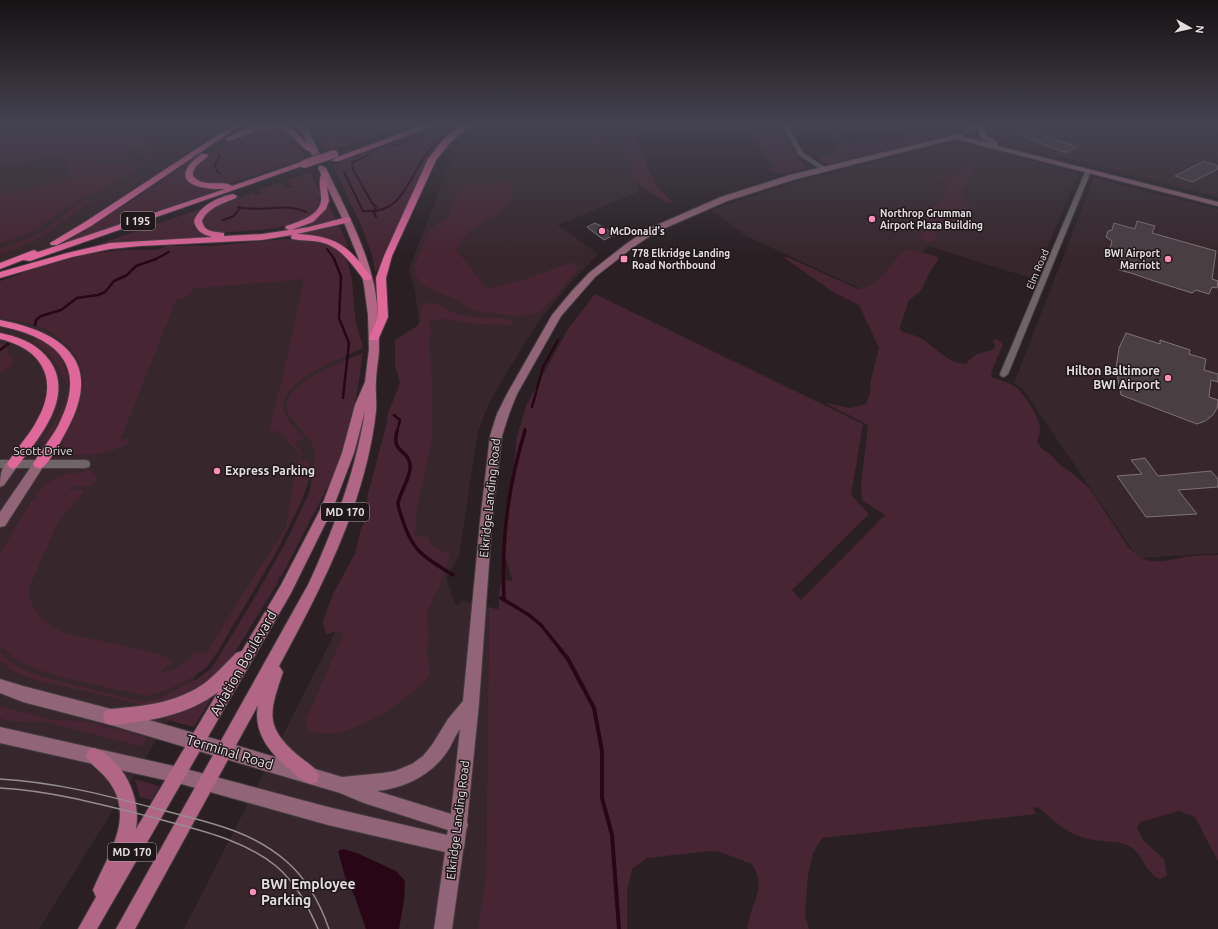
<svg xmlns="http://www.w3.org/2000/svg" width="1218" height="929" font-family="Ubuntu,sans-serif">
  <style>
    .built { fill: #37272c }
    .green { fill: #472532 }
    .water { fill: #290616 }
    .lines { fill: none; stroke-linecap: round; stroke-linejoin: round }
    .stream-far3 { stroke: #290616; stroke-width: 2 }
    .stream-far2 { stroke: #290616; stroke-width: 2.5 }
    .stream-far1 { stroke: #290616; stroke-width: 3.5 }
    .stream { stroke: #290616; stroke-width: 4 }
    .building { fill: #493e42; stroke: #7e7276 }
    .street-casing { stroke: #443d3f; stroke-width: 2 }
    .secondary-casing { stroke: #443d3f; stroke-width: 2 }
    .primary-casing { stroke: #443d3f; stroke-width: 2 }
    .highway-casing { stroke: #443d3f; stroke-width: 2 }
    .street { fill: #6f6468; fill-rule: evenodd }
    .secondary { fill: #916577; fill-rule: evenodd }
    .primary { fill: #b26686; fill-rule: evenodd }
    .highway { fill: #df679a; fill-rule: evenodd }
    .tram { stroke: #958d90; stroke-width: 1.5 }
    .highway-bridge-casing { stroke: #443d3f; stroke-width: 10; stroke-linecap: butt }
    .highway-bridge { stroke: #df679a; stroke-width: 8 }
    .poi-dot { fill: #ff8ebb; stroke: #20171a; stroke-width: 1.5 }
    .labels { text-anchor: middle; stroke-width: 3; stroke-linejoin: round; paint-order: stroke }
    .far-poi-label { font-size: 10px; font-weight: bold; fill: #e4dddf; stroke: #20171a; text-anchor: start }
    .far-street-label { font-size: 10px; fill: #e4dddf; stroke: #20171a }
    .shield { fill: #20171a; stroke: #a9a2a4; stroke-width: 1 }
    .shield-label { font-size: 11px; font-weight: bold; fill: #e4dddf }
    .poi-label { font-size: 12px; font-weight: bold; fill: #e4dddf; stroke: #20171a; text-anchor: end }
    .street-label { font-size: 12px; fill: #e4dddf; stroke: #20171a }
    .near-street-label { font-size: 14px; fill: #e4dddf; stroke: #20171a }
    .near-poi-label { font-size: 14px; font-weight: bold; fill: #e4dddf; stroke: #20171a; text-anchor: start }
  </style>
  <rect width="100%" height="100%" fill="#2a2024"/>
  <!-- built -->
  <g class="built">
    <polygon points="0,125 215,125 211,128 218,131 87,226 53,247 0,265"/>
    <polygon points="489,125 631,125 638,192 558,225 598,254 564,290 539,321 508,370 488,405 478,431 459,556 446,578 456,606 462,601 489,607 486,880 479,929 184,929 340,623 420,327 415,292 409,269 449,166 460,150 470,139"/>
    <polygon points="1002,125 1218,125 1218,197 996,141 989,132"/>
    <polygon points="948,145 987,149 1077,173 1078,175 1034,279 928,246 887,297 872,294 746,236 712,210 795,182"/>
    <polygon points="1094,178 1218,209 1218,553 1138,558 1023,389 1014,383"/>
    <polygon points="302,246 347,352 343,381 322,455 301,500 208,657 39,929 0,929 0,291"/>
  </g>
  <!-- green -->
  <g class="green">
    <polygon points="0,125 41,125 0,133"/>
    <polygon points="59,125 130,125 148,141 152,155 149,160 146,161 145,159 148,157 142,156 141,150 137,151 136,145 128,147 130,161 141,160 140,162 105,160 103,158 93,161 93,164 98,163 98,165 107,162 145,164 115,185 73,202 35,230 0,244 0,195 69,180 67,154 0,167 0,135"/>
    <path d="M248 125H294L297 131C281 124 259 127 242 131 232 133 189 161 185 169 183 174 184 177 186 181 197 190 212 189 224 188L52 247 128 203 224 138Z"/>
    <polygon points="313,125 409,125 326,152"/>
    <polygon points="445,125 463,125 441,143 429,157 404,210 379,270 375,271 372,255 361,225 332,165"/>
    <path d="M602 125H634L638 145 652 177 658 188 673 202 667 203 633 181 626 135C618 133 607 132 602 140 596 142 592 142 589 136Z"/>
    <polygon points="743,125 779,125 790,146 806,168 784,174 768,171 773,166"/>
    <polygon points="821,125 830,125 856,149 858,148 854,144 910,135 906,131 938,125 972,125 934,139 828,164 821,162 819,157 834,153 838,149 838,146 842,145 831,128"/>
    <path d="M263 129C291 128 293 137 305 159L228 184 202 183 193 177 192 169 205 158 235 137Z"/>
    <path d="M970 165 976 166V168C972 172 963 190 962 195L969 202C963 225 959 219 940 224L935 232 936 240 931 243 921 240 920 237 924 231 927 217 930 215 932 209 944 199 947 186 938 176C956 176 957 179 970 165Z"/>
    <path d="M311 172 322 197 319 198C321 227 267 229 247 231 236 231 224 234 213 231 209 230 206 228 203 224V217L212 208 254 192 255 195 260 194 261 192 259 190 279 183 285 188H290L292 187 285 181Z"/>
    <path d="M511 180 512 202 468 233 456 249 487 289 526 279 572 262 578 269 554 298 539 312 529 315 514 316 474 311 457 300 422 285 416 276 414 266 430 230 448 217 458 190 472 183C488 187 495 185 511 180Z"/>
    <path d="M93 199 40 238 0 255V249C19 242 38 236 54 224 65 216 78 198 93 199Z"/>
    <path d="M329 206 336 219 331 223 265 235 206 239 79 251 203 208 194 219V227C198 232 203 235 210 236 229 240 290 232 308 224 317 220 324 214 329 206Z"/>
    <polygon points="334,225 340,227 348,246 345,247 329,240 294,234"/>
    <path d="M286 239C300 240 318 239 332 245 356 257 352 293 355 315 356 327 361 337 363 348 344 357 275 382 284 411 287 422 297 430 304 438L294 443 301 451 300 457 301 461 310 460 307 486 299 507 273 558 217 653 207 667 193 677 165 691 146 696 64 678 36 669 18 661 0 646V553L32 501H35L38 497 35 496C47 480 63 472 84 472L85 469 89 470 98 477 91 486H76L69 489 71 490H82L84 492 59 520 29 588V596L34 608 43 620 54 628 65 633 161 654V656L172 659V663L163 669 162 672C171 672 181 667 187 659H189L194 652 205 654 286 526 299 452 277 430 270 433H269L280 385H281L304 279 193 289C191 295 183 299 176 300L121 439H129L128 444C117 451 64 465 63 445 62 437 71 427 74 420 92 380 84 352 47 330L48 329 24 322 0 318V281L40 267 87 254 124 250H157L167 246H211Z"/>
    <path d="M908 249 936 256 938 258V260L928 275 921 291 908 301C907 310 899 325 900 330 905 334 914 334 920 338 935 346 947 364 966 364 973 354 982 352 993 350L995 346 993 341 996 339 1001 342 1003 345 992 370 991 377C999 380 1007 382 1014 386 1024 392 1041 419 1040 430 1040 434 1038 438 1037 442L1041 448 1052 456 1059 464 1072 473 1090 489 1129 548C1134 552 1138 557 1144 559 1159 565 1178 557 1193 556 1201 555 1210 555 1218 555V861L1195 817 1179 811 1140 822 1137 827 1143 840 1164 859 1167 876 1160 879C1143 871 1145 855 1129 846 1118 840 1101 842 1089 839 1068 835 1054 821 1038 807L1033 808 1036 814 822 838 813 853 808 875 805 916 809 929H748C747 925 749 921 750 916 756 895 765 885 752 864L720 852 711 851 647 858 632 869 627 892V929H478L486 879 489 607 499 610V592L501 583 508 580 513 582 504 552 517 437 526 406 568 329 595 294 863 424 851 495 869 514 792 590 801 600 885 515 862 500 861 485 868 425 825 403 850 408 866 404 870 393 871 380 879 348 859 305 833 292 783 257H787L858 289C877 287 892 265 902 251Z"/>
    <path d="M426 303C438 302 446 310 458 314 476 320 496 315 514 321L512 325 478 324 444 319 429 320 431 333 429 339 432 386V439L415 518 417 523 414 536 428 537 431 545 450 555 439 587 427 611 428 642 426 654 429 663V676C407 700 376 721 344 731 334 735 319 732 308 733L306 719 343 635 338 631 326 634 323 621 333 594 355 554 360 532 368 512 367 498 387 422 388 413 400 383 395 365V340L417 326 420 321 422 305Z"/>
    <path d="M36 338C83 359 70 409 47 442H42C50 429 70 401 67 385 66 380 62 376 60 371 55 358 44 349 33 341Z"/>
    <polygon points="0,343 9,346 7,349 8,353 13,357 12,365 0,373"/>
    <path d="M363 353 354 412 352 413 348 434 341 457H339L338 460 339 461 336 471 281 577H279L277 584 225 668 190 695 149 706 35 680 19 674 7 667 8 665 3 662 2 663 0 661V653L19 668 40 676 138 701H149L165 696 197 679 211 669 246 612 286 542 309 493 313 472 315 453 310 440 288 414C278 383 343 362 363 353Z"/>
    <polygon points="213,695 194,727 164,719 195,707"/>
    <polygon points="0,706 53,720 83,721 138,735 147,739 142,745 140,746 46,722 9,721 0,718"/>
    <polygon points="135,779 159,786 152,800 140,797"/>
  </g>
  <!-- water -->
  <polygon class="water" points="343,849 357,853 396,871 405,881 404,900 399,929 366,929 355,897 345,877 338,851"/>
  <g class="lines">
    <!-- stream-far3 -->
    <g class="stream-far3">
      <polyline points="331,125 343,137 354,137"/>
      <polyline points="389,147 449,125"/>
      <polyline points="219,155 220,157 215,164 217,172 220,173"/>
      <polyline points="352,162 353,169 372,203 376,207 375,211"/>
      <polyline points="352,163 369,154"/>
      <path d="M344 172 363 211C401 215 407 182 424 158 432 145 445 134 457 125"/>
      <path d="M238 207C260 213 286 202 306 212"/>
      <polyline points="373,211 376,217"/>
      <polyline points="223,220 234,216 240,208"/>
      <polyline points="327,249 335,260"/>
      <polyline points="154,260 169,252"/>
    </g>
    <!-- stream-far2 -->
    <g class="stream-far2">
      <polyline points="334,259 341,276 339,318 349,343 343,398"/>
      <polyline points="35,325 36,320 41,316 61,310 77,298 98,295 105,292 114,281 127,275 136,266 156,259"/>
      <polyline points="0,350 8,344"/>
      <polyline points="532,407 543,367 558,340"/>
      <polyline points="394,415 400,420 397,432"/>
      <polyline points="524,432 525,429"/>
    </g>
    <!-- stream-far1 -->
    <g class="stream-far1">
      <path d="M397 431C391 454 408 448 410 465 412 475 400 492 398 503 398 508 401 515 403 521 413 553 426 558 453 575"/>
      <polyline points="501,598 529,615 541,625 561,650"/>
      <path d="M504 600C501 542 508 486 525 431"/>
    </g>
    <!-- stream -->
    <polyline class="stream" points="560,649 568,659 594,708 602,751 602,798 612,835 619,929"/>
  </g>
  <!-- building -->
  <g class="building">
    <polygon points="1021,127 1076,147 1068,152 1063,152 1013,132"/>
    <polygon points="1204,161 1218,166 1218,169 1192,182 1175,176"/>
    <polygon points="1137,221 1155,226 1152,233 1216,251 1212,279 1218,281 1217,288 1212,287 1209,294 1196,290 1192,293 1154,281 1131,273 1119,270 1122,260 1110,249 1112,241 1106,237 1108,231 1112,230 1114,223 1135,229"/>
    <polygon points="595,223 605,228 614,235 604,240 588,228 587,227"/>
    <polygon points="1126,333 1160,344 1160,340 1190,350 1189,354 1206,359 1204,370 1218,374 1218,382 1211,380 1209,397 1218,400 1217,408 1213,415 1205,421 1197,424 1121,395 1116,368 1119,348"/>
    <polygon points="1145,458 1158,476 1211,471 1218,479 1218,487 1178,490 1197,514 1146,517 1117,476 1142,474 1131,460"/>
  </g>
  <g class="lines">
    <!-- street casing -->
    <g class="street-casing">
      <g id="street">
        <polygon points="782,125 788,125 803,153 826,168 826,170 822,170 799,155"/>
        <polygon points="976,125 985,125 957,138 952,137"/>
        <polygon points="1086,170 1091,171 1008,374 1004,377 1001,376 1000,374"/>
        <polygon points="0,460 85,460 89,461 90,464 89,467 85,468 0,468"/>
      </g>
    </g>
    <!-- secondary casing -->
    <g class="secondary-casing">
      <g id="secondary">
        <path d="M977 125H983L988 137 998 142 997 146 1218 202V206L955 139 796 179 727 201 656 232 632 248 595 277 561 316 517 394 509 414 502 436 492 522 479 703 467 822 468 825C464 834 466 843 463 851L452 929H434L445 852 328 825 178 783 0 743V727L178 767 328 807 447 835 448 830 364 803 340 793 111 725 23 702 0 693V679L23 686 111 709 225 742 342 777 383 773 395 771 412 764 423 756 432 745 448 719 463 701 480 522 490 436 497 414 507 394 552 315 572 291 589 273 626 244 650 228 721 197 790 175 955 135 989 143 981 138ZM460 729 451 814 377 791C403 788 428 777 444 756 451 748 454 737 460 729Z"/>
        <path d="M13 459 17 461 19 464 4 485 0 487C0 476 1 463 13 459Z"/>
        <polygon points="39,459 43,461 45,464 43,467 5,526 0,527 0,512 35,461"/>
      </g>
    </g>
    <!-- primary casing -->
    <g class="primary-casing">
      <g id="primary">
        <polygon points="299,125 306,125 320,155 319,157 313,157 312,155"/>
        <path d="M319 166H322L326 168C344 206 365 244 374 285 378 305 379 327 379 348 379 359 376 370 376 381 375 391 377 401 376 411 366 502 322 587 279 666L283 672C269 713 264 727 300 757 307 763 316 767 319 776L317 782 311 784C302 781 295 774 288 768 269 752 253 732 258 705L135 929H116L309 583C334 528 356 471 365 411L354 453 333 508 291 593 97 929H78L96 897 93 890C107 856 135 819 110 783 104 773 90 765 86 756L88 750 94 748C125 761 141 798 136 829L218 692C187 716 149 721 111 725L105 723 103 717 105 711 111 709C144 706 177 703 205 683 216 674 226 663 236 653L242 651 281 585 321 508 342 453 355 405 365 382 369 349 368 315 364 285 358 257 343 220 318 168Z"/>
      </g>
    </g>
    <!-- highway casing -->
    <g class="highway-casing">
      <g id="highway">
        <polygon points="233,125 241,125 91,226 57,245 51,245 50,243 85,222"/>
        <path d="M259 125H280L293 129 306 143 318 151 314 153C303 150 299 143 292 136 274 118 247 136 229 141L225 139 240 131Z"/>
        <polygon points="424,125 435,125 339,161 333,161 332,159"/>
        <polygon points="462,125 470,125 449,144 436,160 392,256 386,278 388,317 378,340 370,340 369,338 378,317 376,278 384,256 428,159 443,140"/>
        <path d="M201 154H207L208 156C201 163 192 166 193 176 204 189 224 179 232 186L301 162H307L308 164 30 261 23 260 0 269V263L31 251 34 250 38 252 225 189C196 190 166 181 201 154Z"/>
        <path d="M322 172H325L329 174 327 187 329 201 326 209 313 222 291 230 309 227 347 217 350 218 351 220 350 222 297 234C337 236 349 246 372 278L370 280H364C352 264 340 246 320 242 311 240 301 241 292 239L291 237 292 235 262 240 140 246 110 249 72 257 0 278V272L67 253 110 243 212 237C202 234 196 231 194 221 199 206 218 197 233 194L237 196 236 198C224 203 207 208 202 221 205 233 214 231 224 233V236L262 234 289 230 285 228 286 226C298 222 319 216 321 201 322 191 317 183 322 172Z"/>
        <path d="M0 320C62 332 104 361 68 428 63 437 51 461 43 467 41 469 38 468 35 467L33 464C40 451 51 439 58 426 89 366 58 338 0 326Z"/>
        <path d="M0 333C20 337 38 344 50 361 75 397 39 438 17 467L13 469 9 467 7 464C15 450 27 438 35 424 60 384 46 350 0 339Z"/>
      </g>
    </g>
    <!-- street -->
    <use href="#street" class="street"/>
    <!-- secondary -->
    <use href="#secondary" class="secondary"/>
    <!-- primary -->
    <use href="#primary" class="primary"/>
    <!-- highway -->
    <use href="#highway" class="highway"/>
    <!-- tram -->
    <g class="tram">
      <path d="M0 779C54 782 105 795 158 809 202 821 250 829 286 861 307 879 320 903 329 929"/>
      <path d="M0 788C53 791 104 805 155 818 197 830 241 838 276 866 296 883 308 906 318 929"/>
    </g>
    <!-- highway-bridge casing -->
    <g class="highway-bridge-casing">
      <polyline id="highway-bridge" points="304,164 334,154"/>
    </g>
    <!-- highway-bridge -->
    <use href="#highway-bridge" class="highway-bridge"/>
  </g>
  <!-- sky -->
  <linearGradient id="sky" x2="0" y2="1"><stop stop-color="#171214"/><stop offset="0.49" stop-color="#444250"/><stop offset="1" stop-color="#444250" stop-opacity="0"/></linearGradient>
  <rect width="1218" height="255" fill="url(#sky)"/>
  <!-- markers -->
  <g class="poi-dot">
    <circle cx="872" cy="219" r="4"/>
    <circle cx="602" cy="231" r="4"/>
    <rect x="620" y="255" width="8" height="8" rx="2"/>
    <circle cx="1168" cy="259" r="4"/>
    <circle cx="1168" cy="378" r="4"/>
    <circle cx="217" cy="471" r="4"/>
    <circle cx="253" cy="892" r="4"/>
  </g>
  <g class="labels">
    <!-- far-poi labels -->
    <g class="far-poi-label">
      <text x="880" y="217">Northrop Grumman<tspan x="880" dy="12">Airport Plaza Building</tspan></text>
      <text x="610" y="235">McDonald's</text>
      <text x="632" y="257">778 Elkridge Landing<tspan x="632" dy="12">Road Northbound</tspan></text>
      <text x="1160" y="257" text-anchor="end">BWI Airport<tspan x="1160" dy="12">Marriott</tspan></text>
    </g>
    <!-- far-street labels -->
    <g class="far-street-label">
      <text transform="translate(1037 269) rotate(-67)" y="4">Elm Road</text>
    </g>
    <!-- shield labels -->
    <g class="shield">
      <rect x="121" y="212" width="34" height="18" rx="3"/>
      <rect x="321" y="503" width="48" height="18" rx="3"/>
      <rect x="108" y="843" width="48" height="18" rx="3"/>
    </g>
    <g class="shield-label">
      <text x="138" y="225">I 195</text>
      <text x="345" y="516">MD 170</text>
      <text x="132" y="856">MD 170</text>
    </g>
    <!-- poi labels -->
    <g class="poi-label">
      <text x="1160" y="375">Hilton Baltimore<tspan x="1160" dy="14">BWI Airport</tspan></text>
      <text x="225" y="475" text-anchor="start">Express Parking</text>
    </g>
    <!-- street labels -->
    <g class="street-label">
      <text x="43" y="455">Scott Drive</text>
      <text transform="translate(490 498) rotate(-84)" y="4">Elkridge Landing Road</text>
      <text transform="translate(458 820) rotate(-83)" y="4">Elkridge Landing Road</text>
    </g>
    <!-- near-street labels -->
    <g class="near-street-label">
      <text transform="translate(243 663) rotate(-60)" y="5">Aviation Boulevard</text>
      <text transform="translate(230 752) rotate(17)" y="5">Terminal Road</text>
    </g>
    <!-- near-poi labels -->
    <g class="near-poi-label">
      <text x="261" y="889">BWI Employee<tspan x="261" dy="16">Parking</tspan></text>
    </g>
  </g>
  <!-- north arrow -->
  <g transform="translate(1190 28) rotate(98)" stroke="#20171a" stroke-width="3" paint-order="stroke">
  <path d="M0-3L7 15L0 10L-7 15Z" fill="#e4dddf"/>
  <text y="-6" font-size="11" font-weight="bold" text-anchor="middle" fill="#e4dddf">N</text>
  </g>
</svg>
